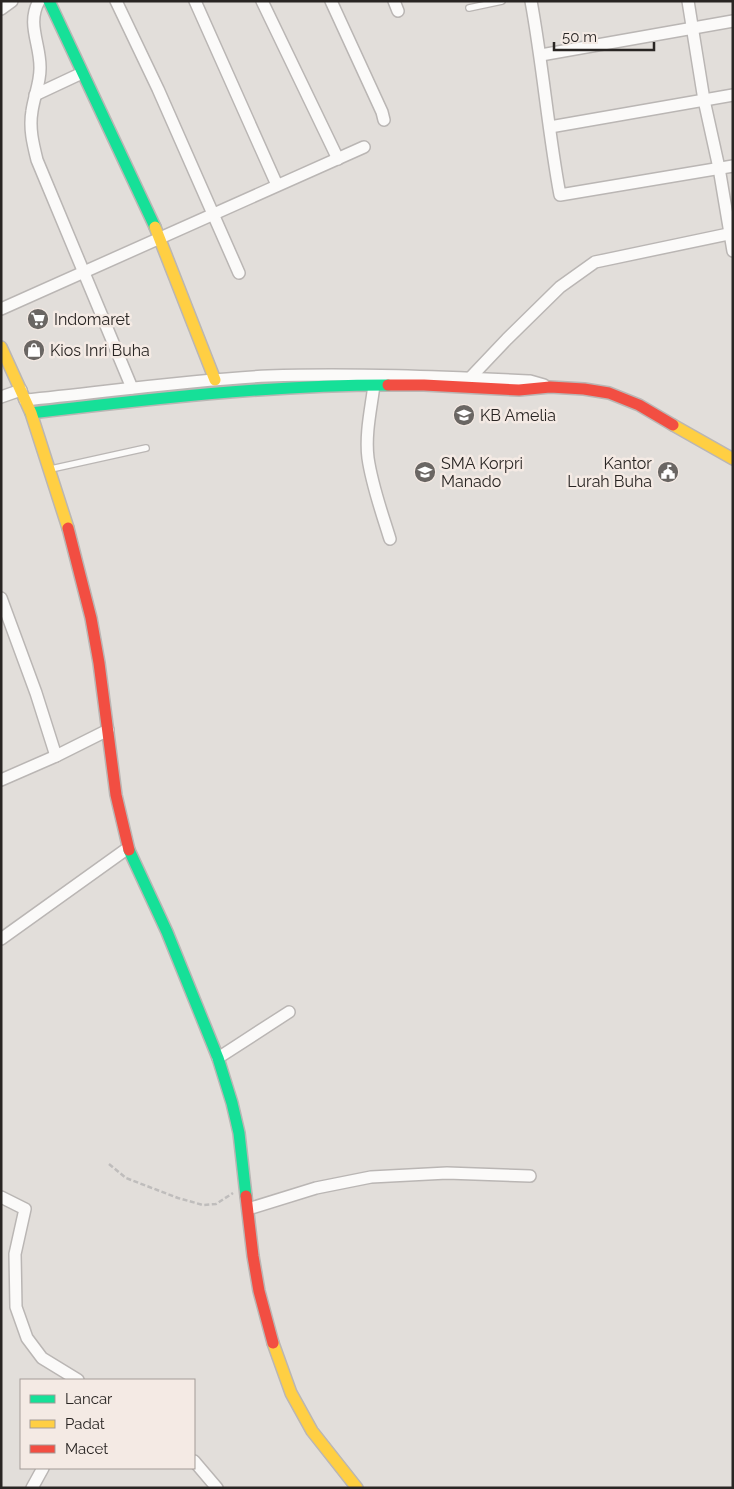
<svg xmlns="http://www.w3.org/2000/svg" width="734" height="1489" font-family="Raleway,sans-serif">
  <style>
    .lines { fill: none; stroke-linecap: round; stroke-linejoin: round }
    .lane-casing { stroke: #bab6b4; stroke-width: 8 }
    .street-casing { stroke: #bab6b4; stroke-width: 14 }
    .fast-casing { stroke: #bab6b4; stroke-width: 14 }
    .slow-casing { stroke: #bab6b4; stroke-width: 14 }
    .jam-casing { stroke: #bab6b4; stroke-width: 14 }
    .path { stroke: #bfbdbc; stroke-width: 2.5; stroke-dasharray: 5 2.5; stroke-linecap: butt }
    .lane { stroke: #fbfaf9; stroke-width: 5.5 }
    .street { stroke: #fbfaf9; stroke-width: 11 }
    .fast { stroke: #16e098; stroke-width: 11 }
    .slow { stroke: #ffcf43; stroke-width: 11 }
    .jam { stroke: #f24e42; stroke-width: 11 }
    .labels { text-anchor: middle; stroke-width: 5; stroke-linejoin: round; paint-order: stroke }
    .poi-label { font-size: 16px; fill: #292523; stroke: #f4eae4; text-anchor: start }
  </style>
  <rect width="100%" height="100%" fill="#e2deda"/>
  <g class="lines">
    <!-- lane casing -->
    <g class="lane-casing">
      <g id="lane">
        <polyline points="469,8 502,1"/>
        <polyline points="51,469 146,448"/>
      </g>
    </g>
    <!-- street casing -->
    <g class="street-casing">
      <g id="street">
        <path d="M39 1C26 24 41 45 40 69 40 83 34 97 32 111 29 128 33 144 37 160L132 388"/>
        <polyline points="116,1 158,89 239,273"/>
        <polyline points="195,1 277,185"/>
        <polyline points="262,1 338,159"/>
        <polyline points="331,1 382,112 384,120"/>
        <polyline points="394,1 398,11"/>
        <path d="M531 1C543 66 548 131 560 195L733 166"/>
        <polyline points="688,1 704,100 719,168 733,251"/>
        <polyline points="1,9 12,1"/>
        <polyline points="541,55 733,21"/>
        <polyline points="35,95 82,73"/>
        <polyline points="550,127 733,95"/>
        <polyline points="1,309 364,147"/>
        <polyline points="470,378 507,339 560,287 595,262 733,233"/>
        <path d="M374 385C371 409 365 434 368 458 372 486 382 513 390 539"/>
        <polyline points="1,397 21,390"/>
        <path d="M25 400C106 392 187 380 268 376 355 373 442 377 530 381L544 385"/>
        <polyline points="1,598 36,693 56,756"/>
        <polyline points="1,780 56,756 108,730"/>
        <polyline points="1,939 128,848"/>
        <polyline points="218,1058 289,1012"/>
        <polyline points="1,1197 25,1209 15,1254 16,1307 27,1338 42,1358 78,1380"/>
        <polyline points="248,1209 316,1188 371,1177 447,1173 530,1176"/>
        <polyline points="194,1461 217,1488"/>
        <polyline points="32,1488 43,1468"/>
      </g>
    </g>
    <!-- fast casing -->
    <g class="fast-casing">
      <g id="fast">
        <polyline points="49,1 155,227"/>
        <path d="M31 413C149 399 268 385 388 385"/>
        <polyline points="129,850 167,932 218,1058 232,1103 239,1133 246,1196"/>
      </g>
    </g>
    <!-- slow casing -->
    <g class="slow-casing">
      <g id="slow">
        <polyline points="155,227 215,380"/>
        <polyline points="1,347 31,413 68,528"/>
        <polyline points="673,425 733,459"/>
        <polyline points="273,1343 291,1393 312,1431 357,1488"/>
      </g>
    </g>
    <!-- jam casing -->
    <g class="jam-casing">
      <g id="jam">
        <polyline points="388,385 424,385 519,390 550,387 584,389 609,393 639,405 673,425"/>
        <polyline points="68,528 91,618 99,663 116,795 129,850"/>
        <polyline points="246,1196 253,1256 259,1291 273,1343"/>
      </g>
    </g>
    <!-- path -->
    <polyline class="path" points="109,1164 126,1178 178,1198 203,1205 216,1204 233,1193"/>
    <!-- lane -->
    <use href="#lane" class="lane"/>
    <!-- street -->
    <use href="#street" class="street"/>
    <!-- fast -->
    <use href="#fast" class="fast"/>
    <!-- slow -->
    <use href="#slow" class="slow"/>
    <!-- jam -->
    <use href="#jam" class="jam"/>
  </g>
  <!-- icons -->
  <defs>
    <g id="supermarket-disc" transform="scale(1.125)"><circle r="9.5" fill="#6a6663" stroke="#f4eae4"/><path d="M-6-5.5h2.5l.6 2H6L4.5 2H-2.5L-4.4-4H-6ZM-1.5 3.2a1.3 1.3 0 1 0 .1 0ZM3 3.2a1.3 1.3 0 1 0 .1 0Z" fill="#fff"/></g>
    <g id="shop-disc" transform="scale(1.125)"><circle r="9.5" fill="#6a6663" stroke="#f4eae4"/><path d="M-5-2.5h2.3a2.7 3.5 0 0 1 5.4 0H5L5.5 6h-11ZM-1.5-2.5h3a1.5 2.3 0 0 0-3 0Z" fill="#fff"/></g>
    <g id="school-disc" transform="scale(1.125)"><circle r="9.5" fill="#6a6663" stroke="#f4eae4"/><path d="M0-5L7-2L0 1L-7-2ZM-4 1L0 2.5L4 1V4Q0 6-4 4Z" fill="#fff"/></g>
    <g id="civic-disc" transform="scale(1.125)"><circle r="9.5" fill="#6a6663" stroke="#f4eae4"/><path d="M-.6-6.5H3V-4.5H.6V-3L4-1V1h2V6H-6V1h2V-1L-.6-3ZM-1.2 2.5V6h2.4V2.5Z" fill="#fff"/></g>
  </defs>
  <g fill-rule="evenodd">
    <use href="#supermarket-disc" x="38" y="319"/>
    <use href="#shop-disc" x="34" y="350"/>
    <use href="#school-disc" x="464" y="415"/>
    <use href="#school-disc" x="425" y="472"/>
    <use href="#civic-disc" x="668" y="472"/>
  </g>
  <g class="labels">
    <!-- poi labels -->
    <g class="poi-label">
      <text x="54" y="325">Indomaret</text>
      <text x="50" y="356">Kios Inri Buha</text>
      <text x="480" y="421">KB Amelia</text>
      <text x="441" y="469">SMA Korpri<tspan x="441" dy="18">Manado</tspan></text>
      <text x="652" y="469" text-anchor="end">Kantor<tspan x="652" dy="18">Lurah Buha</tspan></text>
    </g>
  </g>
  <!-- border -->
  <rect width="734" height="1489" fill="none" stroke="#292523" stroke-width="5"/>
  <!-- legend -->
  <rect x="20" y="1379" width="175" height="90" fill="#f4eae4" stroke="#a39b97"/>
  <rect x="30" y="1395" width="25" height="8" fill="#16e098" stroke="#a39b97"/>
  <text x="65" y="1404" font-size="15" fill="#292523">Lancar</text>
  <rect x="30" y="1420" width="25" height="8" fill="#ffcf43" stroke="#a39b97"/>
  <text x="65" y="1429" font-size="15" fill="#292523">Padat</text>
  <rect x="30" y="1445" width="25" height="8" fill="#f24e42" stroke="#a39b97"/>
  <text x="65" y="1454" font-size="15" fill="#292523">Macet</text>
  <!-- scale -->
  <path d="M554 42v8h100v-8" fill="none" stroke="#292523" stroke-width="2.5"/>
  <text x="562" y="42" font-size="15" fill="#292523" stroke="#f4eae4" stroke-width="4" paint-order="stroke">50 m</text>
</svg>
